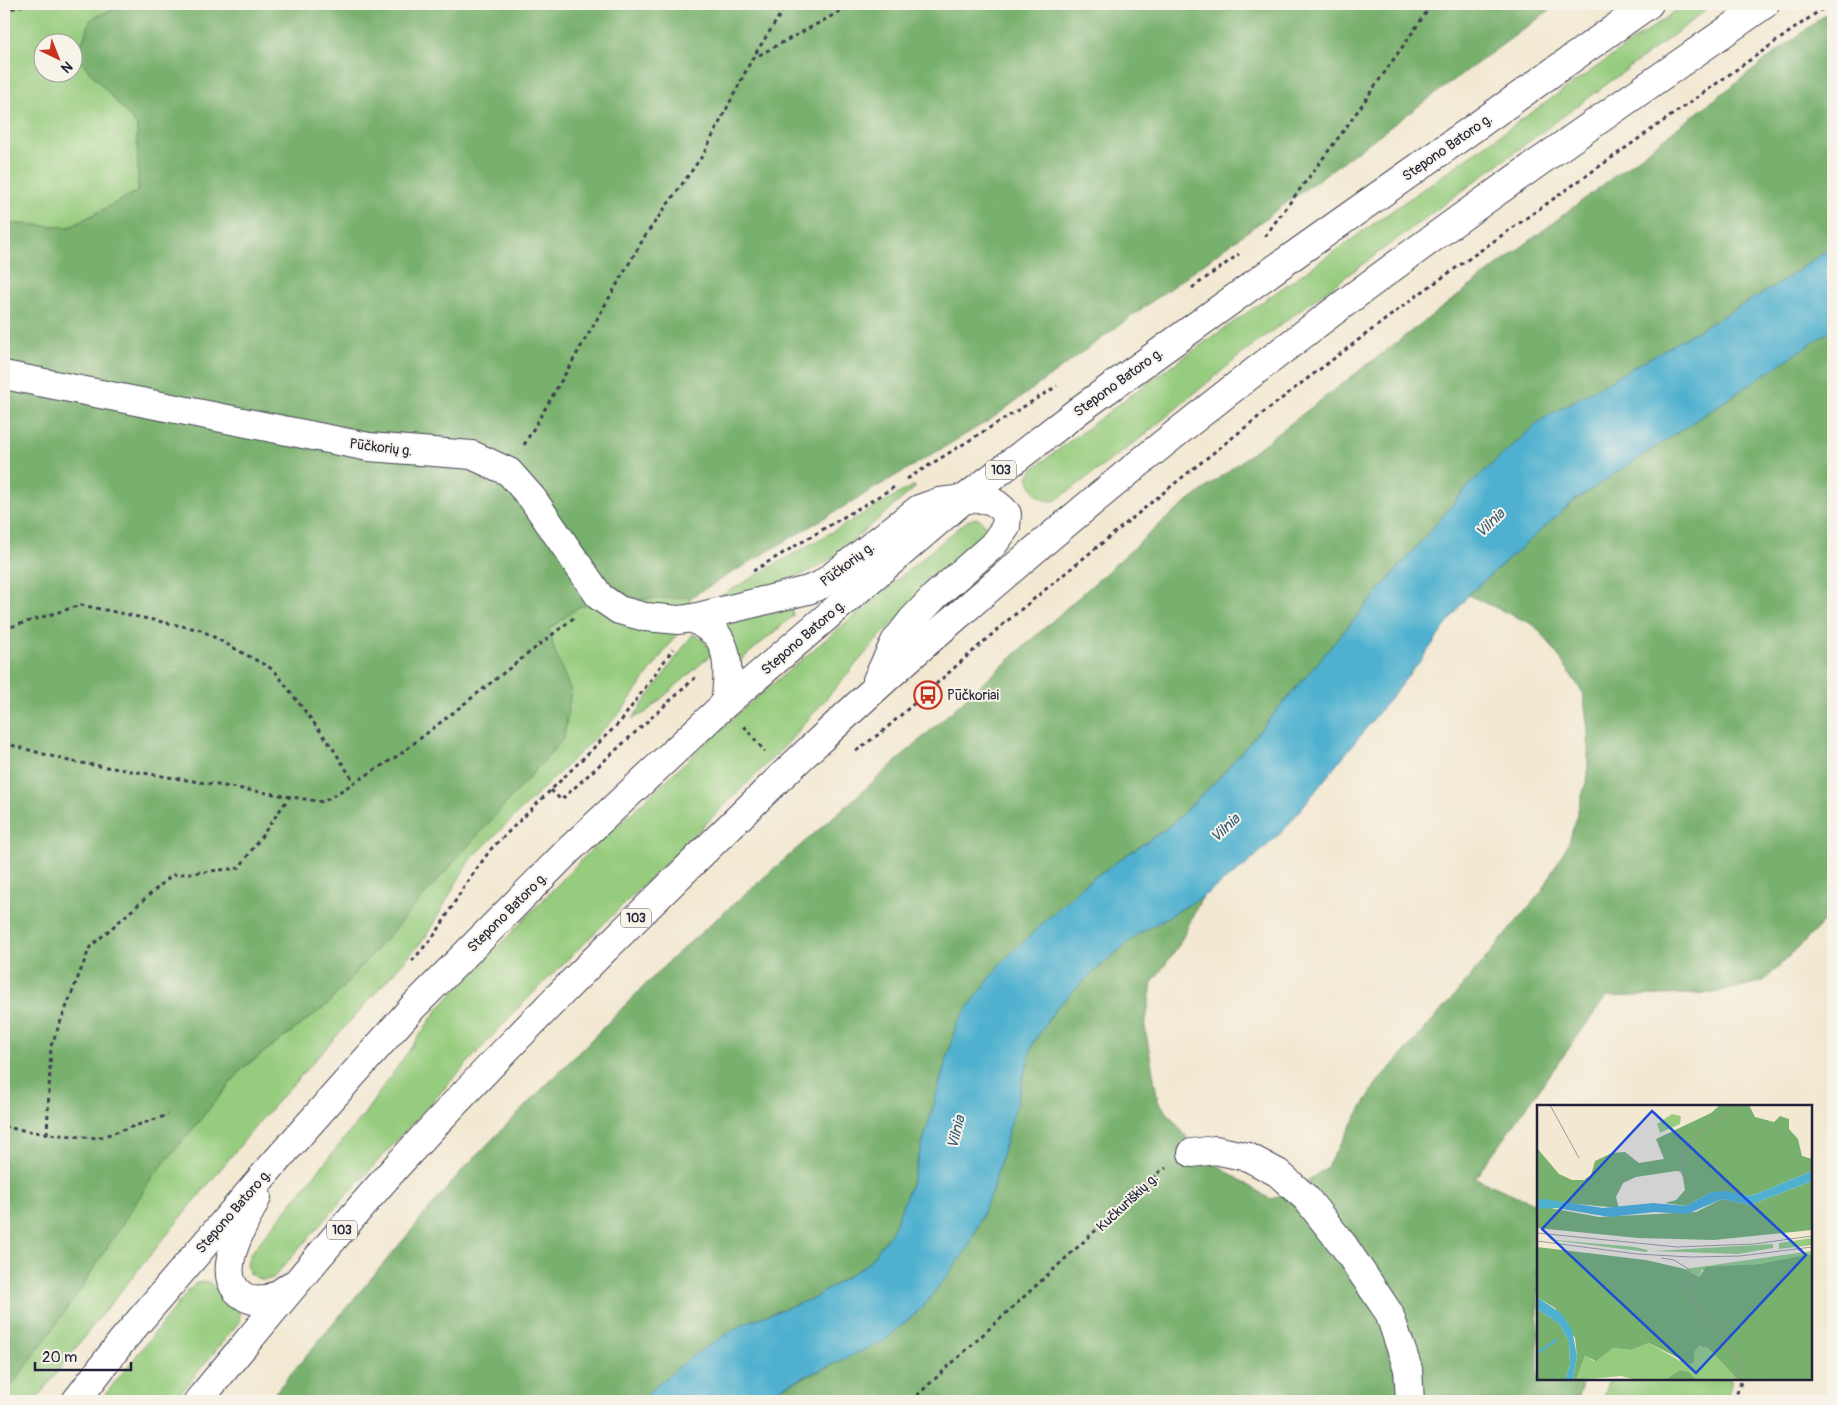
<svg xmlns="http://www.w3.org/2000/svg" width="1837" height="1405" font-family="Pangolin,sans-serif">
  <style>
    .green { fill: #96cc7e; stroke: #5c775c; fill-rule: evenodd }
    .forest { fill: #78b06d; stroke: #4d6954 }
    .water { fill: #50b1cf; stroke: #396a85 }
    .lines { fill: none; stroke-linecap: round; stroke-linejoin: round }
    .street-casing { stroke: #414052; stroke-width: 30 }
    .primary-casing { stroke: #414052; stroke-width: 30 }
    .path { stroke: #414052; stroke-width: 3; stroke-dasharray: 4 4; stroke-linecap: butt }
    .street { stroke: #fff; stroke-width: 28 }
    .primary { stroke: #fff; stroke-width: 28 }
    .labels { text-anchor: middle; stroke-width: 4; stroke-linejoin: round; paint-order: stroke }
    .shield { fill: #f7f3e8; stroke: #62616f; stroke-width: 1 }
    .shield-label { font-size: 12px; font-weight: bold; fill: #22223b }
    .street-label { font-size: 14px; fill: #22223b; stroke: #f7f3e8 }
    .poi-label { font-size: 14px; fill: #22223b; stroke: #f7f3e8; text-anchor: start }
    .water-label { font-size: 15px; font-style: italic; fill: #345b76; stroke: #f7f3e8 }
    .inset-river { fill: none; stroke: #50b1cf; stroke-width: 2.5 }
    .inset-road { fill: none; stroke: #9f9996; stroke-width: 1 }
    .view { fill: #1d4ed8; fill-opacity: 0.15; stroke: #1d4ed8; stroke-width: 2.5 }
    .inset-edge { fill: none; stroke: #22223b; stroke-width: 2.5 }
  </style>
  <rect width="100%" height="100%" fill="#f7f3e8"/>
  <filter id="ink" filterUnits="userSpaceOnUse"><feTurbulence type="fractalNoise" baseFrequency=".02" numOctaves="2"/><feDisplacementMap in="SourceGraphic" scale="10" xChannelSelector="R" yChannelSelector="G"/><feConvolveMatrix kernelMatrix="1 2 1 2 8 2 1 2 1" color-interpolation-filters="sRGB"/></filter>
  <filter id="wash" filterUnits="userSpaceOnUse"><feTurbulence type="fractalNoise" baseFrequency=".0096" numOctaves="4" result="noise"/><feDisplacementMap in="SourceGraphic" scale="20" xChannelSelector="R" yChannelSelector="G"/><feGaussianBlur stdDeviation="1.12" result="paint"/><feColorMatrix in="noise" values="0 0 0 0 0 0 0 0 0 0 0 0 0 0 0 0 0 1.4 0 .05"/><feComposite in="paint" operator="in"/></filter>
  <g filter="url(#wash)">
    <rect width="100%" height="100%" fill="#f3e9d3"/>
    <!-- green -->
    <g class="green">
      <path d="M4 4H124L91 19 77 57 137 125 138 191 70 227 4 223ZM42 42H72V72H42Z"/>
      <path d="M1686 4H1713L1683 28 1253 345 1138 440 1055 501C1039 502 1032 491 1028 476L1034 468 1150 381Z"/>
      <path d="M912 486 916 487 827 562C794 582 753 590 717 601L715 599Z"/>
      <path d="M976 518C991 524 986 536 977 545L882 634 787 744 516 1010 336 1207 273 1278C263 1282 258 1279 249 1273L247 1263 250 1254 362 1117 438 1009 591 850 744 708 967 521Z"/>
      <polygon points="691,597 677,634 620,713 469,861 425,938 260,1121 98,1319 35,1401 4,1401 4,1397 151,1179 243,1068 328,1004 555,652 549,629 580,606 624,600"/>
      <polygon points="787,609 792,609 793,616 741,660 738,660 724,626 726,623"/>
      <polygon points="693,634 705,641 712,654 645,713 632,719"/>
      <polygon points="204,1282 209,1282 237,1307 240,1314 239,1322 174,1401 100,1401 190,1289 196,1283"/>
      <polygon points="1609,1379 1731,1379 1731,1384 1726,1401 1602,1401"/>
    </g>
    <!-- forest -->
    <g class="forest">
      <polygon points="124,4 1558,4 990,420 691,597 624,600 580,606 549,629 555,652 571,691 564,738 328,1004 243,1068 151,1179 78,1293 4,1397 4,223 70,227 138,191 137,125 77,57 91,19"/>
      <polygon points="1833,9 1833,246 1777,285 1470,484 1219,778 1171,825 1084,884 957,1023 911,1184 893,1230 868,1263 814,1298 745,1323 650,1391 643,1401 268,1401 463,1169 672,958 873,782 1168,517"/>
      <polygon points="1833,329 1833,913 1764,981 1715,993 1606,997 1475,1178 1538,1205 1538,1379 1585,1379 1576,1401 761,1401 773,1391 831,1366 923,1307 968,1248 992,1191 1033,1043 1057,1007 1091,974 1138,934 1202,897 1179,945 1152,983 1145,1027 1158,1101 1200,1154 1270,1199 1286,1195 1326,1168 1376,1084 1455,995 1542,891 1569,842 1588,775 1588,729 1583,693 1551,645 1534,625 1468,595 1574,501"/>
    </g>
    <!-- water -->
    <polygon class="water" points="1833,246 1833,329 1574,501 1468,595 1421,660 1284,830 1245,866 1202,897 1138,934 1091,974 1057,1007 1033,1043 992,1191 968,1248 923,1307 884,1341 773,1391 761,1401 643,1401 650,1391 695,1354 745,1323 814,1298 868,1263 893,1230 911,1184 957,1023 1002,962 1084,884 1171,825 1219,778 1470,484 1541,420 1777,285"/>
  </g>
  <g filter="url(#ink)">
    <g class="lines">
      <!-- street casing -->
      <g class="street-casing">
        <g id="street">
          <polyline points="4,375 369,447 472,455 509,472 532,498 600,597 619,610 645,617 679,620 693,618 808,590 821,585 919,509 939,502 964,499"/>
          <path d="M693 618C700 623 710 628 716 634 731 651 728 683 725 704"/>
          <polyline points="1192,1153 1215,1150 1248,1157 1278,1173 1306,1198 1344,1246 1389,1313 1408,1369 1410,1401"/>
        </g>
      </g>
      <!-- primary casing -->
      <g class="primary-casing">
        <g id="primary">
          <path d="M877 680 895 642 913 619 935 596 993 545 1006 527 1007 514C993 497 984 498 964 499"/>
          <path d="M257 1197C246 1222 209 1277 245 1297 260 1306 277 1296 290 1286"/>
          <polyline points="76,1401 122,1341 270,1168 413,1007 570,849 725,704 964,499 1082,408 1300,251 1649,4"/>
          <path d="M198 1401C263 1323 328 1243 396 1167 484 1070 576 977 669 886 762 794 856 703 955 618 1067 521 1182 426 1300 337 1451 221 1609 113 1765 4"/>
        </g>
      </g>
      <!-- path -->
      <g class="path">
        <polyline points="4,11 27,4"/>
        <polyline points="752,59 854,4"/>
        <polyline points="1265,236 1350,122 1428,10 1431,4"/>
        <polyline points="1192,288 1239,254"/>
        <polyline points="524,445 645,236 703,155 752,59 787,4"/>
        <polyline points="907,479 1057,386"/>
        <polyline points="753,571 896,486"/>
        <polyline points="4,629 81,605 201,630 274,670 332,747 354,782"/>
        <polyline points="744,726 765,752"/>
        <polyline points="4,743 69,761 323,802 399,755 576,616"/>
        <polyline points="856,751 883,731 1007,621 1174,484 1295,388 1419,294 1829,4"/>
        <polyline points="551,790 561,800 696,677"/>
        <polyline points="412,961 437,932 463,888 491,849 621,721 673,649"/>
        <polyline points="4,1127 47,1134 98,1138 168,1115"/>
        <polyline points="47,1134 51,1046 90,947 172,875 239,868 290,796"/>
        <polyline points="911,1401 1159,1172 1166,1168"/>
        <polyline points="1734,1401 1742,1379"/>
      </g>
      <!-- street -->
      <use href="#street" class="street"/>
      <!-- primary -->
      <use href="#primary" class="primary"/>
    </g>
  </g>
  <!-- icons -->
  <defs>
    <g id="bus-ring" transform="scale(1.4375)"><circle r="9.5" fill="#f7f3e8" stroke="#c8321e" stroke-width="1.5"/><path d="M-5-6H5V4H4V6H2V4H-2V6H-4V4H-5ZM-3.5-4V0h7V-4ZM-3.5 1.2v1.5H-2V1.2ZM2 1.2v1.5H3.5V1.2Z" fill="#c8321e"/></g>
  </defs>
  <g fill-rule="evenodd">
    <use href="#bus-ring" x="928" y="695"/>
  </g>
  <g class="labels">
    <!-- shield labels -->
    <g class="shield">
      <rect x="986" y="460.5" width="30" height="19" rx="4"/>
      <rect x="621" y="908.5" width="30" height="19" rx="4"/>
      <rect x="327" y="1220.5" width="30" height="19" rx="4"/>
    </g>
    <g class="shield-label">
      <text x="1001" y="474">103</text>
      <text x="636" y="922">103</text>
      <text x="342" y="1234">103</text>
    </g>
    <!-- street labels -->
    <g class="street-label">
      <text transform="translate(1447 147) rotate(-35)" y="5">Stepono Batoro g.</text>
      <text transform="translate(1118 382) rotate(-36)" y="5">Stepono Batoro g.</text>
      <text transform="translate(381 447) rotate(7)" y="5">Pūčkorių g.</text>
      <text transform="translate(847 564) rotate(-37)" y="5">Pūčkorių g.</text>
      <text transform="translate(803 637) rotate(-41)" y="5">Stepono Batoro g.</text>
      <text transform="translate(507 912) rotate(-45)" y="5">Stepono Batoro g.</text>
      <text transform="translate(1127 1202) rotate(-43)" y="5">Kučkuriškių g.</text>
      <text transform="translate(233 1211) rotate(-49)" y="5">Stepono Batoro g.</text>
    </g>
    <!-- poi labels -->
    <g class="poi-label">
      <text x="947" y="700">Pūčkoriai</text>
    </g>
    <!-- water labels -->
    <g class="water-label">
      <text transform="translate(1490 523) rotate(-44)" y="5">Vilnia</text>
      <text transform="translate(1225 828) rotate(-43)" y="5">Vilnia</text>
      <text transform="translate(956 1132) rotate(-76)" y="5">Vilnia</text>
    </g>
  </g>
  <!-- overview -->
  <g transform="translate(1537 1105)">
    <rect width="275" height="275" fill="#f3e9d3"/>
    <path d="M135 9 144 11 143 19 123 28 120 19ZM275 133V140L242 144V138ZM7 134 98 142 111 145 110 147ZM236 139V143L201 149 117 146ZM275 146V149L238 157 165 165 162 172 148 164ZM112 238 143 256 162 241 171 243 201 275H160L152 267 143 265 127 275H100L84 271 39 275 48 251 57 256 76 243 94 245Z" fill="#96cc7e"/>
    <path d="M183 0H212L218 12 237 17 243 11 252 14V24L261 34 265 51 275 54V66L222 88 211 91 175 87 149 101 128 98 139 95 148 85 145 67 139 66 99 72 86 78 79 92 82 103 0 95V43L22 69 35 75H47L54 70 58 56 75 48 88 47 102 58 127 54 119 34 174 8ZM275 76V125L177 135 101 133 0 123V104L8 102 62 112 159 107 185 94 213 100ZM0 142 109 155 148 164 162 172 169 162 222 159 275 149V275H201L171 243 162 241 157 247V257L153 259 112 238 94 245 76 243 59 256 48 251 39 275H36L40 251 38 233 18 203 0 192ZM0 204 22 219 32 236 33 260 28 275H0ZM143 265 152 267 160 275H127Z" fill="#78b06d"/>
    <path d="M275 66V76L213 100 185 94 150 109 117 107 73 112 19 103 0 104V95L7 94 66 103 116 98 149 101 175 87 190 86 211 91 222 88ZM0 192 25 209 35 225 40 251 36 275H28L33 260 32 236 22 219 0 204Z" fill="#50b1cf"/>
    <path class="inset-river" d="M0 248 21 234"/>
    <path class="inset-road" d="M13 0 42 53M149 78 143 65 148 43 161 29 202 0M0 128 140 142 217 139 275 131M0 136 100 149 153 152 203 151 275 142M124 153 137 155 153 165 155 193 203 257V265L196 275"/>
    <path class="view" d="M115 6 269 150 159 268 5 124Z"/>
    <rect width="275" height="275" class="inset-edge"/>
  </g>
  <!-- margin -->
  <rect width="1837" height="1405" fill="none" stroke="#f7f3e8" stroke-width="20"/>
  <!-- north arrow -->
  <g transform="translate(58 58) rotate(137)"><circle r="24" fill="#f7f3e8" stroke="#a29fa3"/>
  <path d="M0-4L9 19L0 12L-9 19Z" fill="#c8321e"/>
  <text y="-8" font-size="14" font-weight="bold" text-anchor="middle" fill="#22223b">N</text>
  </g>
  <!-- scale -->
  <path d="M35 1362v8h96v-8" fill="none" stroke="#22223b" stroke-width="2.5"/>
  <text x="42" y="1362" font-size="15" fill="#22223b" stroke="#f7f3e8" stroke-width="4" paint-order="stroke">20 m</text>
</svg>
